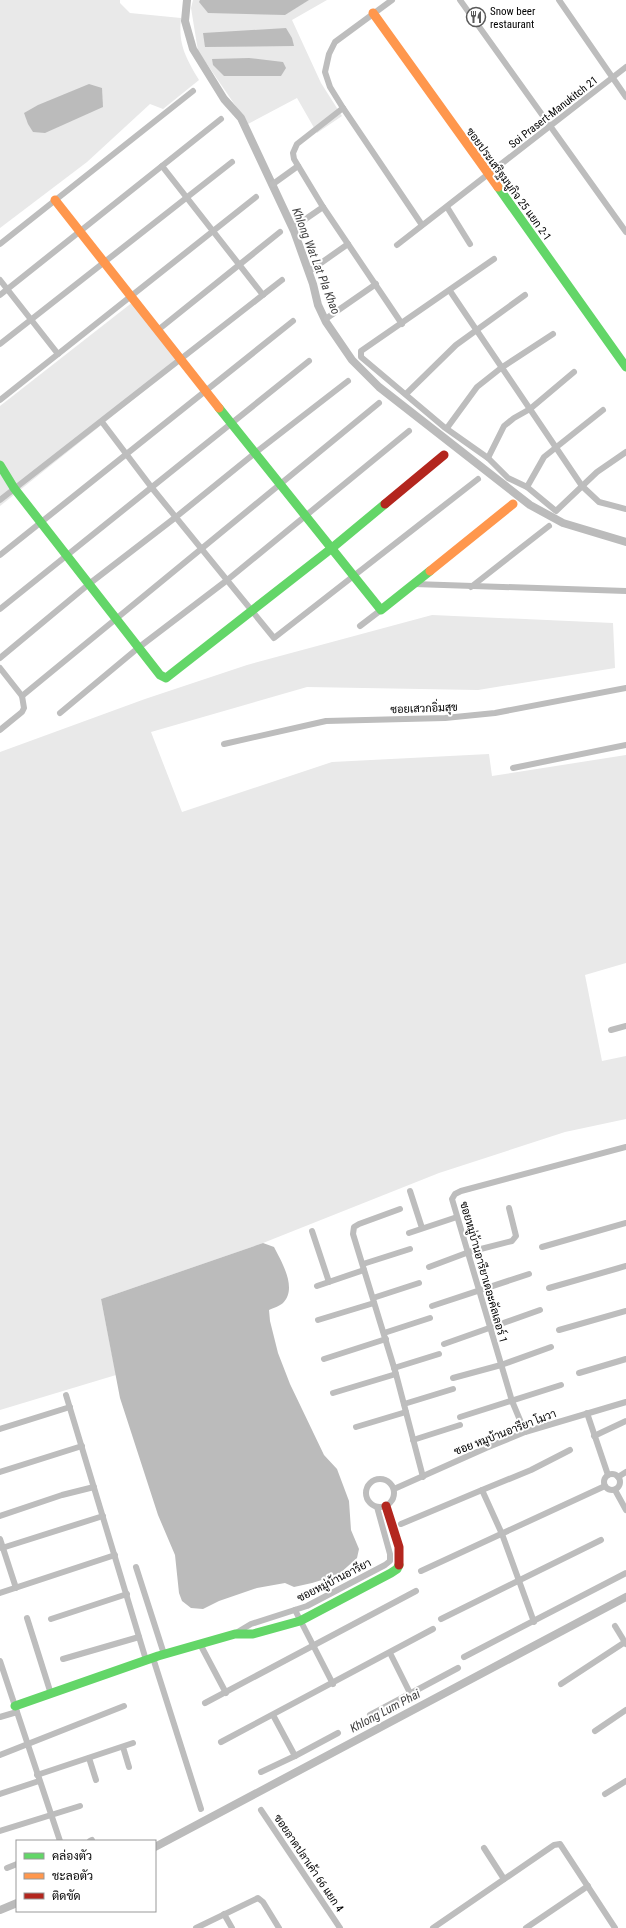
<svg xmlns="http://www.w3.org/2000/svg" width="626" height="1928" font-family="'Roboto Condensed',Sarabun,sans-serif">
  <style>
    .green { fill: #e9e9e9 }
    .water { fill: #bbb }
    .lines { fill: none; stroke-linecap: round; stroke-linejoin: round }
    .canal { stroke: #bbb; stroke-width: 8 }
    .street { stroke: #bdbdbd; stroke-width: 6 }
    .fast { stroke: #63d668; stroke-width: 9 }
    .slow { stroke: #ff974d; stroke-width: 9 }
    .jam { stroke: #b3261e; stroke-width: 9 }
    .labels { text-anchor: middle; stroke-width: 4; stroke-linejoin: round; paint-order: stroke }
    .poi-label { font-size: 11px; fill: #000; stroke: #fff; text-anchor: start }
    .street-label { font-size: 11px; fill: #000; stroke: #fff }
    .water-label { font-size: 12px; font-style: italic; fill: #3f3f3f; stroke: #fff }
  </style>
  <rect width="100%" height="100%" fill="#fff"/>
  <!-- green -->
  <g class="green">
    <path d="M0 0H120V3L130 13 181 18C178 45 186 58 199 80L163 109 150 104 87 162 0 228Z"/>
    <polygon points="193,0 327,0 292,20 321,83 342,116 317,133 297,98 248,124 198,51 191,8"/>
    <polygon points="138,298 185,358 0,506 0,406"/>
    <polygon points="432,615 613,623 615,668 478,690 307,687 151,732 182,812 332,762 489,754 492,776 626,755 626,963 585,975 602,1061 626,1056 626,1119 565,1132 439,1173 263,1243 101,1299 116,1375 0,1410 0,752 145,699 247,665"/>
  </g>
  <!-- water -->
  <g class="water">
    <polygon points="200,0 309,0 285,15 208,13 199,2"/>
    <polygon points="286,28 292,38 294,46 205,47 203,33"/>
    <polygon points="249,58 283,62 286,68 281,76 224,76 213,65 212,59"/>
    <polygon points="89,84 102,88 103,107 45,133 33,132 28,124 24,113 38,105"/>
    <path d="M263 1243 274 1247C281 1261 298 1288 283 1303 280 1306 273 1308 269 1310L270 1321 278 1353 290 1384 324 1455 337 1469 349 1501 351 1530 359 1549 357 1558 338 1575 312 1583 294 1587 285 1583 257 1588 219 1601 203 1609 191 1608 182 1601 179 1593 175 1555 158 1515 120 1398 101 1299Z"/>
  </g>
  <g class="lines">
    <!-- canal -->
    <g class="canal">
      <polyline points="187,0 185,21 193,49 224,99 241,118 294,231 313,284 318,305 326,322 352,360 379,387 530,505 563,523 626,542"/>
      <polyline points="155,1847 626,1597"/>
      <polyline points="0,1910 17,1903"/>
    </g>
    <!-- street -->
    <g class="street">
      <polyline points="392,0 335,42 329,54 325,72 330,87 343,108 422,225"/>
      <polyline points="460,0 626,232"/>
      <polyline points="559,0 626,97"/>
      <polyline points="343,108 297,144 293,153 294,159 323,207 402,324"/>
      <polyline points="162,166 263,295"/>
      <polyline points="273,184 298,166"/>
      <polyline points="447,207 470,244"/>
      <polyline points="294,227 323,207"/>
      <polyline points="0,244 193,91"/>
      <polyline points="397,245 626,67"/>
      <polyline points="494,259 361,351 361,357 444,427 488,458 508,478 527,487 556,511 597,472 626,452"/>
      <polyline points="311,270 348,244"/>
      <polyline points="0,280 58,354"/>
      <polyline points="450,291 582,486 599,502 626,509"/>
      <polyline points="0,295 221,119"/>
      <polyline points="327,318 376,284"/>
      <polyline points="158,330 280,232"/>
      <polyline points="0,344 232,162"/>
      <polyline points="406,394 456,345 525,295"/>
      <polyline points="0,400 256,197"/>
      <polyline points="102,422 152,488 274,638 478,479"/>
      <polyline points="447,428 477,387 501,368 553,334"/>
      <polyline points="488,458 504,426 514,418 530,409 574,372"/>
      <polyline points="527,487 544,457 603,410"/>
      <polyline points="0,500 282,280"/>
      <polyline points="0,555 293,321"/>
      <polyline points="414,584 626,591"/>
      <polyline points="471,587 549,526"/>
      <polyline points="0,609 309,361"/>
      <polyline points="360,626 381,610"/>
      <polyline points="0,658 89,584 176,517 255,453 348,381"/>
      <polyline points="0,668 22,696 24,708 22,712 0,730"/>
      <polyline points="22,696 379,403"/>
      <polyline points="60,713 138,648 226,581 409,431"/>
      <polyline points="224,744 326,721 445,718 495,713 626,688"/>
      <polyline points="513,768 626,745"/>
      <polyline points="611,1030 626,1026"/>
      <polyline points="410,1191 422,1228"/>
      <polyline points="400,1209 359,1224 354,1227 353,1234 396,1374 423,1477"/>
      <polyline points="312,1231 329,1282"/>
      <polyline points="409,1233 457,1217"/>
      <polyline points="542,1247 626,1223"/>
      <polyline points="363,1264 410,1249"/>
      <polyline points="429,1267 469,1252 512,1241 516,1236 509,1208"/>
      <polyline points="317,1286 364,1270"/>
      <polyline points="549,1288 626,1266"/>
      <polyline points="373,1298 419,1283"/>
      <polyline points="432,1306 529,1274"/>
      <polyline points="318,1320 374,1303"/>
      <polyline points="559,1330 626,1311"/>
      <polyline points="384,1333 430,1318"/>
      <polyline points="444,1344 540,1310"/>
      <polyline points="324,1359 386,1339"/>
      <polyline points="394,1368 439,1354"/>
      <polyline points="579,1373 626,1359"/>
      <polyline points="453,1378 501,1365 551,1347"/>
      <polyline points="333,1393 396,1374"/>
      <polyline points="66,1395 146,1660"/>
      <polyline points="404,1404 453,1389"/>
      <polyline points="587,1413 608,1475"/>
      <polyline points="460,1417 561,1385"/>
      <polyline points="356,1427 406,1412"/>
      <polyline points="0,1429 70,1407"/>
      <polyline points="525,1432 512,1401 452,1199 455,1194 461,1191 626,1147"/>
      <polyline points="594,1436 626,1421"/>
      <polyline points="413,1440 460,1425"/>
      <polyline points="0,1472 82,1446"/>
      <circle cx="612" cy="1482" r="8"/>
      <polyline points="618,1477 626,1472"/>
      <circle cx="380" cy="1493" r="14"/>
      <polyline points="394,1489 486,1448 525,1432 626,1402"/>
      <polyline points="482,1490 531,1470 570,1450"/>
      <polyline points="615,1490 626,1510"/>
      <polyline points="0,1516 62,1495 94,1487"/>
      <polyline points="401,1524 482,1490 502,1534 534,1622"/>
      <polyline points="0,1539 16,1588"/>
      <polyline points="2,1548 103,1516"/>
      <polyline points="136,1567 164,1654"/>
      <polyline points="421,1571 605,1486"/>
      <polyline points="0,1593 115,1555"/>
      <polyline points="295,1610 333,1684"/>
      <polyline points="27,1618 51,1694"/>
      <polyline points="51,1619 127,1594"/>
      <polyline points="441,1619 601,1540"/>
      <polyline points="615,1626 626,1644"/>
      <polyline points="236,1633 251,1624 307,1606 385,1565 390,1561 390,1554 377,1507"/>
      <polyline points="200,1644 226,1693"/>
      <polyline points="390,1653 410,1693"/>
      <polyline points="464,1657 626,1573"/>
      <polyline points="153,1658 201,1809"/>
      <polyline points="63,1659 139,1637"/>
      <polyline points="0,1661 60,1841"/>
      <polyline points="561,1684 625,1642"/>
      <polyline points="205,1703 416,1591"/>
      <polyline points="273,1715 295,1756 338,1733"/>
      <polyline points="370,1715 458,1668"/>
      <polyline points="0,1717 17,1712"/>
      <polyline points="595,1731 626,1710"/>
      <polyline points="221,1742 433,1629"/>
      <polyline points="123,1747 129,1767"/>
      <polyline points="0,1755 124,1706"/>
      <polyline points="89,1758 96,1780"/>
      <polyline points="261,1772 295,1756"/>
      <polyline points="37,1775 133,1743"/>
      <polyline points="0,1794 39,1781"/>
      <polyline points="605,1794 626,1781"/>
      <polyline points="261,1810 340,1928"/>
      <polyline points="0,1831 80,1806"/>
      <polyline points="90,1841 92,1840"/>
      <polyline points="484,1848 504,1879"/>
      <polyline points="7,1868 17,1864"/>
      <polyline points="224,1914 232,1928"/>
      <polyline points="196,1928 258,1898 263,1902 279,1928"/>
      <polyline points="433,1928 554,1845 560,1844 615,1928"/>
      <polyline points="526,1928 588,1886"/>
    </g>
    <!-- fast -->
    <g class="fast">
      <polyline points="498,187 626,367"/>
      <polyline points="219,408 381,610 430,571"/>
      <polyline points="0,465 14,488 160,675 166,678 332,548 385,504"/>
      <polyline points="15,1706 158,1656 235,1634 253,1634 300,1621 391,1573 397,1569 399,1565"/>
    </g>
    <!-- slow -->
    <g class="slow">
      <polyline points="373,13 498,187"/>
      <polyline points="55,200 219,408"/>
      <polyline points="430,571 513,504"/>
    </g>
    <!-- jam -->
    <g class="jam">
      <polyline points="385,504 444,455"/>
      <polyline points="386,1506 399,1547 399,1565"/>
    </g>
  </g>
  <!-- icons -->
  <defs>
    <g id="restaurant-ring" transform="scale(1)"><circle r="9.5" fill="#fff" stroke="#595959" stroke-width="1.5"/><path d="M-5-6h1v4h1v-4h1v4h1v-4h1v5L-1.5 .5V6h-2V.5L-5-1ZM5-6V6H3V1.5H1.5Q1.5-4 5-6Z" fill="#595959"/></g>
  </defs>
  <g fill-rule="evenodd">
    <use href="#restaurant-ring" x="476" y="17"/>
  </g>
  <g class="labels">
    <!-- poi labels -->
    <g class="poi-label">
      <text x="490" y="15">Snow beer<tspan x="490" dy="13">restaurant</tspan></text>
    </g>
    <!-- street labels -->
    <g class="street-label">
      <text transform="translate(553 112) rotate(-38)" y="4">Soi Prasert-Manukitch 21</text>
      <text transform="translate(509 184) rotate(54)" y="4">ซอยประเสริฐมนูกิจ 25 แยก 2-1</text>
      <text transform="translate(424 708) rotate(-2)" y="4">ซอยเสวกอิ่มสุข</text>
      <text transform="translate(484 1272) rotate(74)" y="4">ซอยหมู่บ้านอารียาเดอะคัลเลอร์ 1</text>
      <text transform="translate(505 1432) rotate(-21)" y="4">ซอย หมูบ้านอารียา โมวา</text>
      <text transform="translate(334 1580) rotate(-27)" y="4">ซอยหมู่บ้านอารียา</text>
      <text transform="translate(309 1863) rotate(56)" y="4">ซอยลาดปลาเค้า 66 แยก 4</text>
    </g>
    <!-- water labels -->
    <g class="water-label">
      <text transform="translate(316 261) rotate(69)" y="4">Khlong Wat Lat Pla Khao</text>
      <text transform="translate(385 1711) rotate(-28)" y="4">Khlong Lum Phai</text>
    </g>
  </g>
  <!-- legend -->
  <rect x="16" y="1840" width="140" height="72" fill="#ffffff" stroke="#999999"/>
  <rect x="24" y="1853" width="20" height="6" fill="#63d668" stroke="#999999"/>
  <text x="52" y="1860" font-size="12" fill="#000000">คล่องตัว</text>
  <rect x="24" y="1873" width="20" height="6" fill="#ff974d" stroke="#999999"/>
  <text x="52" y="1880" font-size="12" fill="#000000">ชะลอตัว</text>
  <rect x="24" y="1893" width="20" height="6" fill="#b3261e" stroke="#999999"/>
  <text x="52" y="1900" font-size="12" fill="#000000">ติดขัด</text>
</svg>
